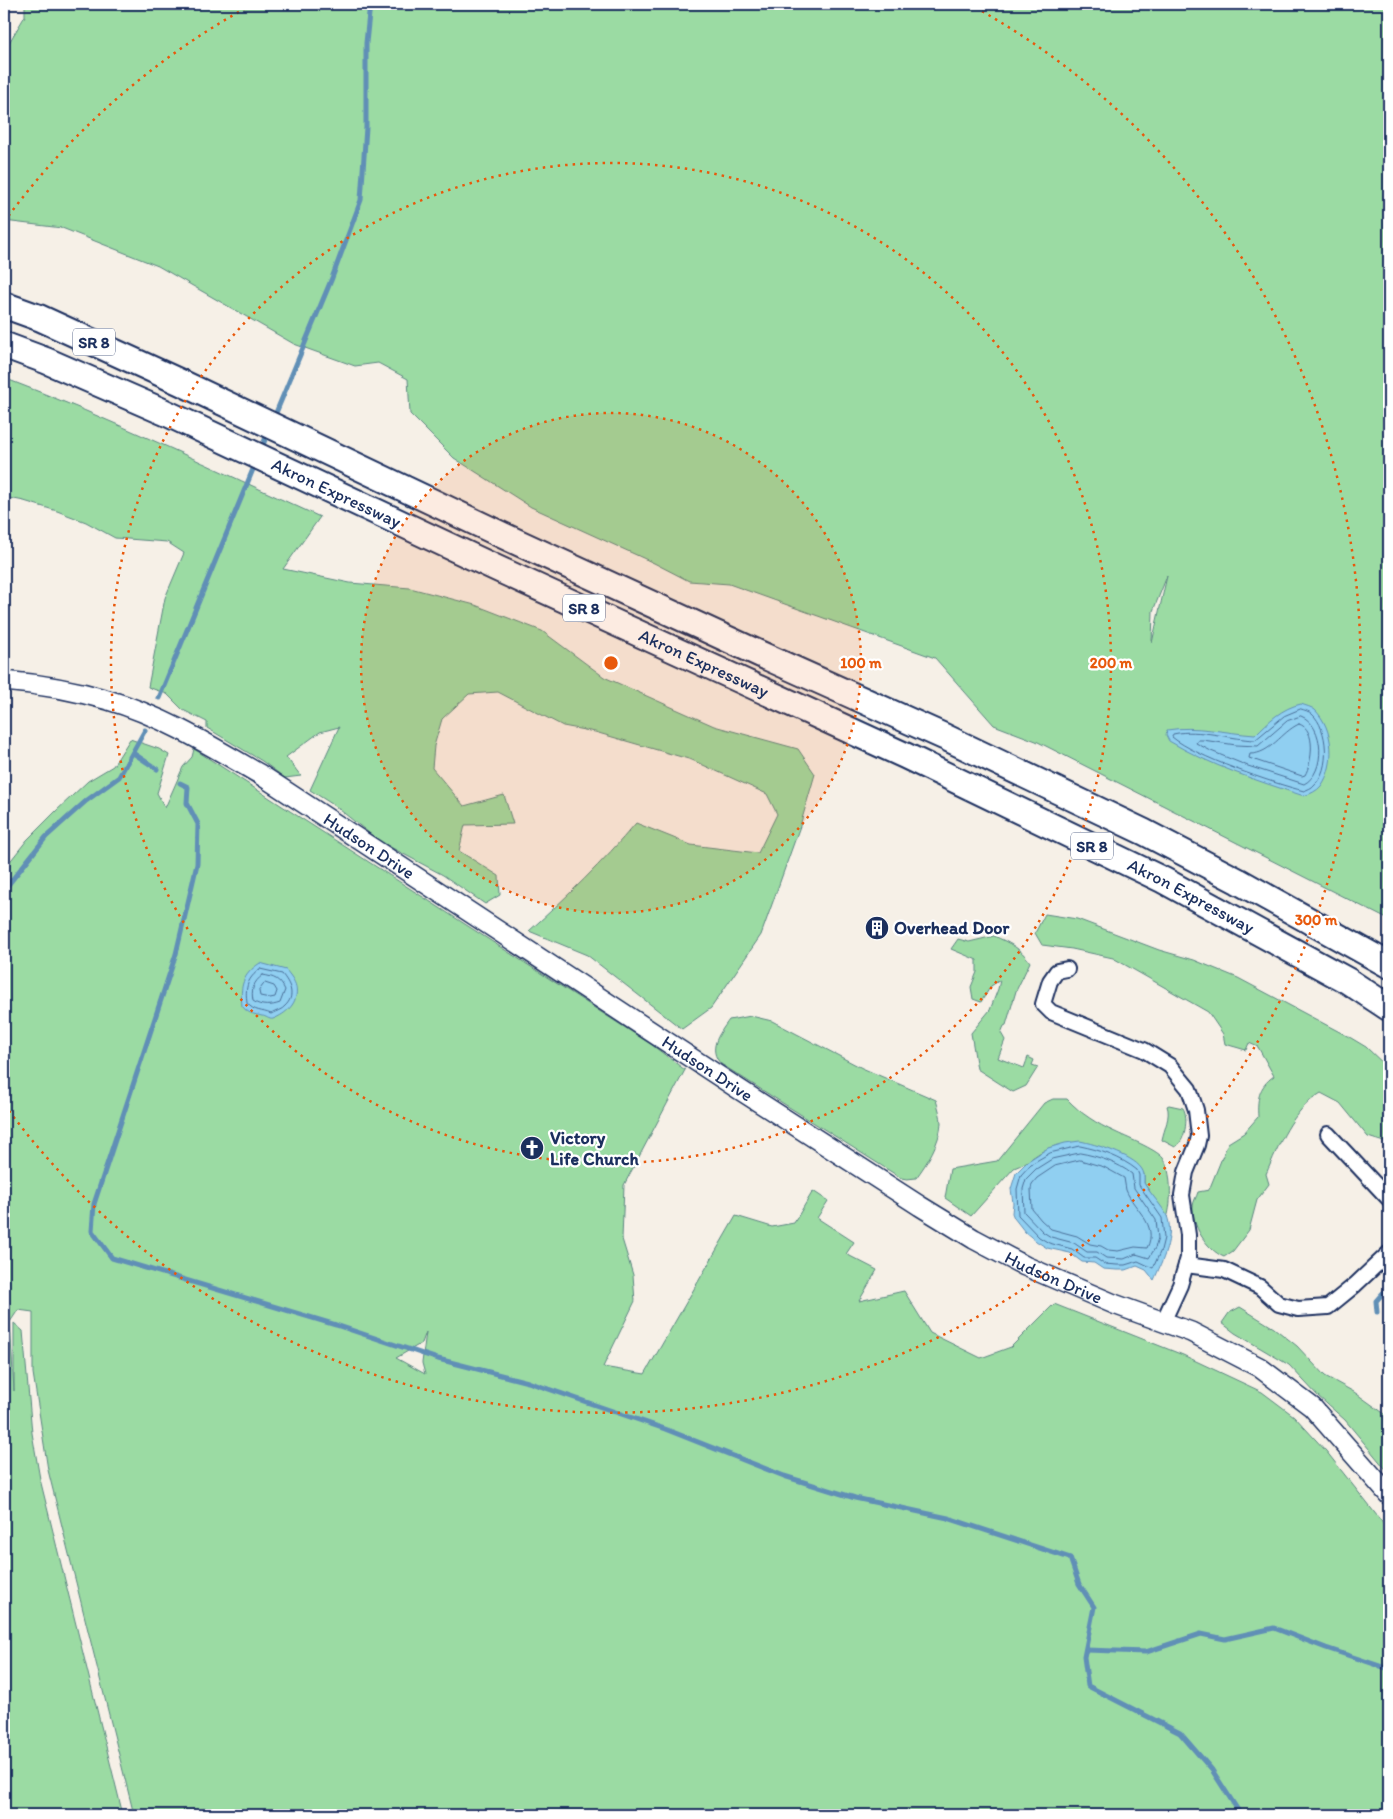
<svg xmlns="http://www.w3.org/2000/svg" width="1393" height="1819" font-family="Itim,sans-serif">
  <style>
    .green { fill: #9bdba3; stroke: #5b8580; fill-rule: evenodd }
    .water { fill: #90cff1; stroke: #618fb6 }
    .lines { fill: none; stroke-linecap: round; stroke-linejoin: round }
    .shore { stroke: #4a6f99; stroke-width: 1 }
    .stream { stroke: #618fb6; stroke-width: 5 }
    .street-casing { stroke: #1b2f5e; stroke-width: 18 }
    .secondary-casing { stroke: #1b2f5e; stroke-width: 22 }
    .highway-casing { stroke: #1b2f5e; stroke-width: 29 }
    .street { stroke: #fff; stroke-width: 14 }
    .secondary { stroke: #fff; stroke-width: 19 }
    .highway { stroke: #fff; stroke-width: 25 }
    .ring { fill: none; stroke: #e8590c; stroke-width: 2.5; stroke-dasharray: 2.5 5 }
    .labels { text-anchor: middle; stroke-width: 4.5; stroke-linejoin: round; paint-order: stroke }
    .shield { fill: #fff; stroke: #5f6d8e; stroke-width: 1 }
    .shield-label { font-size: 16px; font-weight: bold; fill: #1b2f5e }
    .street-label { font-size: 18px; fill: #1b2f5e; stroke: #fff }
    .poi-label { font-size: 18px; font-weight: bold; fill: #1b2f5e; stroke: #fff; text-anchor: start }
    .centre { fill: #e8590c; stroke: #fff; stroke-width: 2.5 }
    .ring-label { font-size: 15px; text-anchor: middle; font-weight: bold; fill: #e8590c; stroke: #fff; stroke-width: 4.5; stroke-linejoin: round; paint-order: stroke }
  </style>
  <rect width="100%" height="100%" fill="#f6f0e7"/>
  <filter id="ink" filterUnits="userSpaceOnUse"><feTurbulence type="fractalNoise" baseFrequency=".02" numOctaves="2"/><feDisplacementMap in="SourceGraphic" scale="10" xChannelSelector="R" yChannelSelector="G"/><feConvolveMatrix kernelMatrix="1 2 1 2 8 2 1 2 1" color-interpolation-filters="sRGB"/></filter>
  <g filter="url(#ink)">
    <!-- green -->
    <g class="green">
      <path d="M25 4H1389V920L1036 741 994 725 935 658 729 584 689 581 654 563 531 507 454 458 410 414 408 379 378 363 355 366 294 344 158 266 62 228 4 221V51L25 16ZM1167 576 1152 643 1153 611Z"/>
      <path d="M4 378C112 419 215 469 320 517L283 569 350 583 410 588 475 605 542 631 604 677 714 726 798 749 815 774 800 826 761 935 711 1008 682 1029 587 955 529 931C567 897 603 862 636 823L691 845 758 853 777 814 767 794 692 760 595 732 563 726 498 692 469 694 442 719 434 746 432 768 464 806 504 795 513 824 465 825 459 851 499 876 500 895 485 904 443 875 379 841 335 806 310 790 339 727 320 732 286 757 301 776 285 778 262 761 207 728V722L183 710 167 694 148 687 165 598 184 553 167 542 115 538 86 522 57 511 24 501 4 497Z"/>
      <path d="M130 739 159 749 169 755 157 793 165 808 183 767 192 757 194 749 652 1045 685 1070 624 1185 622 1239 633 1275 635 1301 603 1367 645 1374 736 1216 772 1227 794 1223 813 1191 828 1201 817 1218 854 1242 846 1254 877 1270 859 1301 904 1291 930 1333 981 1358 1011 1347 1054 1304 1183 1355 1262 1392 1294 1416 1326 1451 1389 1531V1815H654L651 1812V1815H246L229 1810 204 1809 194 1815H134L48 1470 33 1373V1312L18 1310 10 1322 14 1391V1323L23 1331 32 1433 40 1479 123 1815H4V869L27 840 56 811 88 781 113 766ZM426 1332 422 1363 425 1374 396 1358 422 1343Z"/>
      <path d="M1045 914 1077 919 1159 950 1194 960 1238 978 1351 1038 1366 1047 1389 1069V1140L1387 1143 1368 1137 1340 1103 1321 1093C1291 1111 1279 1145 1266 1174L1269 1184 1257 1200 1249 1230 1233 1251 1224 1257C1207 1250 1191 1225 1193 1206 1193 1202 1197 1196 1198 1192L1209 1190 1228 1143 1244 1133 1258 1117C1257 1100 1258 1087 1274 1076L1258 1047 1249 1043 1246 1050 1225 1044 1223 1034 1208 1012 1113 958 1072 949 1042 945 1035 933Z"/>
      <path d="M994 936C1010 943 1020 948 1030 962L1016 991 1006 1025 1004 1026 1001 1033 1005 1040 998 1058 1024 1068 1028 1057 1034 1060 1032 1065 1038 1067 1026 1086 1013 1092 977 1069 971 1033 990 1010 998 989 1000 980 991 986 981 1002 973 999 971 987 977 972V960L951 949 958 939 969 942Z"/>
      <path d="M751 1016 772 1021 862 1068 936 1100C938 1107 941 1116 941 1123 940 1143 927 1163 916 1178L907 1179 901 1178 721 1064C707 1049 719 1034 729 1020Z"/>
      <path d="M1053 1099H1067C1080 1113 1097 1124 1115 1132 1125 1137 1156 1149 1163 1158 1172 1170 1172 1204 1167 1218L1144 1183V1174C1120 1144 1090 1149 1055 1146 1039 1150 1029 1163 1014 1168L971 1216 945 1198 950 1169 997 1161 1044 1103Z"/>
      <path d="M1169 1105 1183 1108C1189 1117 1185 1143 1175 1147L1162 1140C1164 1129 1171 1116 1167 1106Z"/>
      <polygon points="1240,1307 1274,1328 1297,1346 1325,1376 1354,1392 1389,1417 1389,1473 1345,1420 1318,1396 1289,1365 1235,1333 1222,1323 1229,1313"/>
    </g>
    <!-- water -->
    <g class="water">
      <path d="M1301 704C1306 706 1312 707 1315 710 1334 729 1336 765 1321 786 1317 791 1310 794 1304 796 1258 781 1211 766 1169 741L1166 735 1167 730C1196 725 1225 733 1255 735 1269 721 1282 708 1301 704Z"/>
      <path d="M260 963 286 970C290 975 295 981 296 987 299 1003 286 1014 273 1019 269 1020 266 1016 262 1016 254 1014 248 1014 242 1006 240 986 242 975 260 963Z"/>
      <path d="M1080 1141C1095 1144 1132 1155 1141 1168 1145 1173 1144 1178 1144 1183 1149 1192 1163 1207 1167 1216 1175 1236 1162 1262 1154 1280L1146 1270 1137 1266 1126 1270H1117L1103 1269 1094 1263 1082 1262 1070 1253 1047 1248 1036 1241 1025 1232 1014 1218 1012 1213 1013 1203 1011 1189 1016 1173 1028 1161 1048 1148 1065 1143Z"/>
      <polygon points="204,1809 229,1810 250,1815 194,1815"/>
    </g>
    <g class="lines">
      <!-- shore -->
      <g class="shore">
        <path d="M1301 709C1304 710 1309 711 1312 714 1328 728 1331 770 1314 785 1312 788 1308 789 1304 791 1272 783 1196 757 1172 737L1173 734C1200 728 1229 739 1255 740L1284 716Z"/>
        <path d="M1301 716C1325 725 1326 773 1304 784L1248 766 1211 751 1196 743 1198 740H1203L1236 745 1258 746 1287 721Z"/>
        <path d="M1299 724C1317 729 1312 763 1305 775L1302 776 1249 758 1250 754C1271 754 1281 732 1299 724Z"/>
        <path d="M260 969 282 974C290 984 296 996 285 1006 282 1010 276 1011 271 1014 262 1010 254 1012 247 1003 245 987 247 979 260 969Z"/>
        <path d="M263 975C274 977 280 979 285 990L280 1003C272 1006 261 1007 253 1001 251 990 253 982 263 975Z"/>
        <polygon points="265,983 274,986 277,991 275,997 270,998 260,996 259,991"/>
        <path d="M1080 1146C1100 1150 1121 1157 1137 1170L1139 1175V1185L1162 1218 1164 1238 1161 1250 1153 1268 1138 1261 1125 1265H1117L1104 1264 1095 1258H1084L1072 1249 1049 1243 1039 1237 1018 1215 1017 1189 1021 1175 1031 1164 1050 1153Z"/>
        <path d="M1080 1153C1098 1156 1118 1163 1132 1174L1134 1188 1156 1220 1158 1238 1155 1248 1149 1258 1136 1254 1124 1259 1106 1258 1097 1252H1087L1074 1243 1051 1237 1043 1232 1024 1212 1023 1189 1026 1179 1036 1169 1052 1159Z"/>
        <path d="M1080 1160 1104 1167 1124 1178C1125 1182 1125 1186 1126 1190 1134 1210 1159 1224 1147 1248L1135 1247 1118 1251 1108 1250 1101 1246 1090 1244 1077 1236 1051 1229 1041 1220 1032 1209 1031 1189 1032 1184 1037 1178 1055 1166Z"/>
      </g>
      <!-- stream -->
      <g class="stream">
        <polyline points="273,420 332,278 361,200 366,127 366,43 370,4"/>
        <polyline points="261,450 268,432"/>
        <polyline points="159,698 256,462"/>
        <polyline points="133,753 157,769"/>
        <polyline points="180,783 188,787 187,803 198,824 197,864 176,954 94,1204 92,1231 112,1258 336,1325 438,1359 528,1382 665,1429 784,1476 855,1498 948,1518 1070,1558 1079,1584 1094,1607 1084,1657 1088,1686 1180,1733 1212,1770 1241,1815"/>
        <polyline points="4,890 46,837 86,801 119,777 145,730"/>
        <polyline points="1377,1312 1376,1301 1383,1293 1389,1289"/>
        <polyline points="1086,1650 1146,1652 1201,1634 1225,1639 1274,1628 1326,1648 1389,1669"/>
      </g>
      <!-- street casing -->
      <g class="street-casing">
        <g id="street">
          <polyline points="1067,969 1057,971 1050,981 1043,1004 1051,1012 1144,1050 1170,1066 1189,1089 1196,1110 1199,1136 1197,1145 1186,1172 1182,1195 1188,1235 1188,1258 1180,1285 1163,1322"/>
          <polyline points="1328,1134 1389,1199"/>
          <polyline points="1186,1265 1224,1270 1260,1287 1279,1304 1298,1309 1328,1307 1355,1285 1389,1253"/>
        </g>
      </g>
      <!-- secondary casing -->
      <g class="secondary-casing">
        <g id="secondary">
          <path id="s1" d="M4 681C39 684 74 690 108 700 163 716 213 747 261 775L737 1088 920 1206 974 1239 1025 1266 1114 1304 1191 1332 1259 1367 1312 1407 1389 1495"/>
        </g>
      </g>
      <!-- highway casing -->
      <g class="highway-casing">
        <g id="highway">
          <polyline points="4,305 40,318 182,383 502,535 760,654 945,737 1144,832 1238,881 1389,965"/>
          <path id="s2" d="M4 345 47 361 164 412 496 568 906 756 1163 880 1348 981 1389 1008"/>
        </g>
      </g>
      <!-- street -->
      <use href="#street" class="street"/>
      <!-- secondary -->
      <use href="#secondary" class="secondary"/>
      <!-- highway -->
      <use href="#highway" class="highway"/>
    </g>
  </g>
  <!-- distance rings -->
  <circle cx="611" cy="663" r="250" fill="#e8590c" fill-opacity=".12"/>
  <g class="ring">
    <circle cx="611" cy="663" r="250"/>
    <circle cx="611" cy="663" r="500"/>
    <path d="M4 222A750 750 0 0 1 253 4M969 4A750 750 0 1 1 4 1104"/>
  </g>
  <!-- icons -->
  <defs>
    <g id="building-disc" transform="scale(1.25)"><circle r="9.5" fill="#1b2f5e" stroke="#fff"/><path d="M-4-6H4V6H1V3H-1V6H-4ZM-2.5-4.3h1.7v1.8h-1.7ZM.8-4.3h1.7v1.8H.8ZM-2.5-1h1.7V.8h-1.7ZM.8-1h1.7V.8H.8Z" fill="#fff"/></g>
    <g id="church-disc" transform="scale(1.25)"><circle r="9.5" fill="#1b2f5e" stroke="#fff"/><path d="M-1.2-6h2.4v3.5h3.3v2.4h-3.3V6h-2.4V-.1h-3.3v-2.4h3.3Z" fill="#fff"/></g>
  </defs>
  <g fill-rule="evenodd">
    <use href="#building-disc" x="877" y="928"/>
    <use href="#church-disc" x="532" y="1148"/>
  </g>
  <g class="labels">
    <!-- shield labels -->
    <g class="shield">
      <rect x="73" y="328.5" width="42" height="27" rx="4"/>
      <rect x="563" y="594.5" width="42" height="27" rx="4"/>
      <rect x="1071" y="832.5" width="42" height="27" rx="4"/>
    </g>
    <g class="shield-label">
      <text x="94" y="348">SR 8</text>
      <text x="584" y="614">SR 8</text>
      <text x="1092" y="852">SR 8</text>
    </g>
    <!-- street labels -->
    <g class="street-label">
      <text dy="6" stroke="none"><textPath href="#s2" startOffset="364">Akron Expressway</textPath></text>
      <text dy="6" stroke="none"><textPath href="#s2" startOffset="769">Akron Expressway</textPath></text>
      <text dy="6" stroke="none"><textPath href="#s1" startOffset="406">Hudson Drive</textPath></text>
      <text dy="6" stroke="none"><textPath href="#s2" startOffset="1309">Akron Expressway</textPath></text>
      <text dy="6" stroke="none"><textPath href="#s1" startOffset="811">Hudson Drive</textPath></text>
      <text dy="6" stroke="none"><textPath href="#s1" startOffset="1216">Hudson Drive</textPath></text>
    </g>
    <!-- poi labels -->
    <g class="poi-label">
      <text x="894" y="934">Overhead Door</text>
      <text x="550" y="1144">Victory<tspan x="550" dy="21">Life Church</tspan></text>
    </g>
  </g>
  <circle cx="611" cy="663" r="8" class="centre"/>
  <g class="ring-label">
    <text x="861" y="668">100 m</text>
    <text x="1111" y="668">200 m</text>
    <text x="1316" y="925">300 m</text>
  </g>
  <!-- margin -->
  <rect width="1393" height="1819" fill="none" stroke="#fff" stroke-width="20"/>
  <rect x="10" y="10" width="1373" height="1799" fill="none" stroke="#1b2f5e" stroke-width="2" filter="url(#ink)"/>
</svg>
